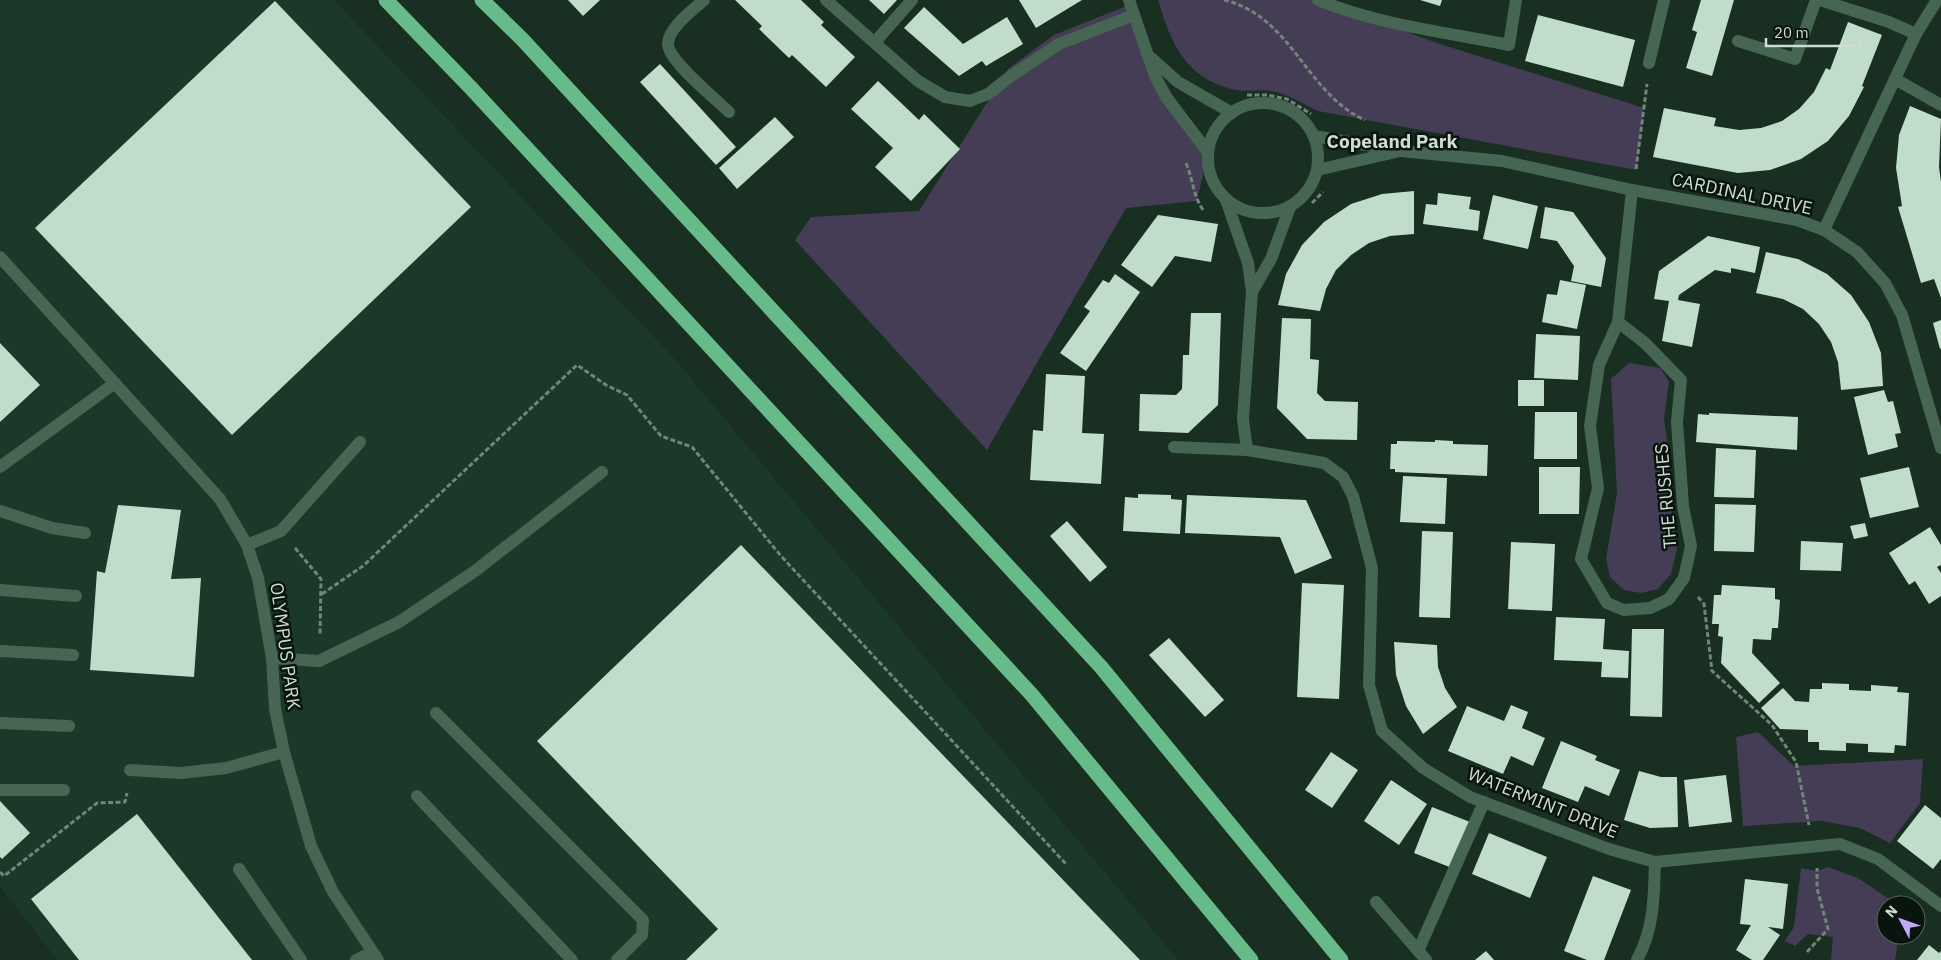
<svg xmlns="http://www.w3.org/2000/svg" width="1941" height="960" font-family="'IBM Plex Sans',sans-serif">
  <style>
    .built { fill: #1b3928 }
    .green { fill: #453d55 }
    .building { fill: #c0dcca }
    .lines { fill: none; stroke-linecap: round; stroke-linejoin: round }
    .path { stroke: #728579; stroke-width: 3; stroke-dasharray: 5 2.5; stroke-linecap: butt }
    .minor { stroke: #466653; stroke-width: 12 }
    .highway { stroke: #67bb8a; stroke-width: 15 }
    .labels { text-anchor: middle; stroke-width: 5; stroke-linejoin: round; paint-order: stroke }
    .street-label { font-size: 18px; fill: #cedcd3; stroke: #0a140e }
    .neighbourhood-label { font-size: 19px; font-weight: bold; fill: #cedcd3; stroke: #0a140e }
  </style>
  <rect width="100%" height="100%" fill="#182f21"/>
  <!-- built -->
  <polygon class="built" points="0,0 334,0 672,356 1178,960 57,960 0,886"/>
  <!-- green -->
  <g class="green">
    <path d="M1158 0H1319L1440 44 1644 108 1636 170 1318 111C1304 104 1291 96 1276 92 1262 88 1245 93 1231 89 1184 76 1171 43 1158 0Z"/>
    <polygon points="1129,5 1148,55 1208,152 1197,201 1126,208 987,450 795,240 811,217 919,211 1008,69 1054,35"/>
    <polygon points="1629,363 1660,368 1669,381 1664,419 1668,447 1668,495 1674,522 1677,549 1671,574 1658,589 1641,593 1624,590 1610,577 1606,559 1617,493 1611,379"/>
    <polygon points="1758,732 1794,766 1923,759 1920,803 1890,843 1860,828 1822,821 1743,826 1736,737"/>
    <polygon points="1828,867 1858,878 1898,905 1886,905 1886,935 1899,935 1895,960 1831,960 1833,937 1808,934 1795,946 1785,941 1794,927 1801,868 1817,871"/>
  </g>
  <!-- building -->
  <g class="building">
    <polygon points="568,0 600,0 583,16"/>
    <polygon points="735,0 801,0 824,22 821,25 855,57 826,87 792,55 789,58 759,29 762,26"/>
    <polygon points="869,0 897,0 884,14"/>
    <polygon points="1019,0 1082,0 1036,28"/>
    <polygon points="1420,0 1442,0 1440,6"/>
    <polygon points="1701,0 1734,0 1712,76 1686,68 1697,32 1692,30"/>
    <polygon points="275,1 471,207 232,435 35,228"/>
    <polygon points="924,7 963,44 1007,17 1023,44 986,66 982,61 959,76 904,28"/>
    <polygon points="1538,15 1635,40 1623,87 1525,61"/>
    <polygon points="1848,22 1882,35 1862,86 1864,87 1849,116 1828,141 1801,159 1770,170 1738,173 1653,157 1664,108 1716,118 1714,126 1739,130 1761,128 1782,121 1799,109 1814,92 1826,68 1830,70"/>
    <polygon points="660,64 736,147 716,165 640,82"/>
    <polygon points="878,81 919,120 924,114 960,149 911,201 875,167 893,148 851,109"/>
    <polygon points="1910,106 1941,119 1939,167 1941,182 1941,298 1934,279 1921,283 1898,207 1902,206 1896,168 1899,135"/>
    <polygon points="775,117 794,137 737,189 719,168"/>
    <polygon points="1414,191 1414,234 1390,236 1369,243 1351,255 1336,270 1326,289 1320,311 1278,305 1286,274 1302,245 1324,222 1351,204 1382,194"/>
    <polygon points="1438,193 1471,197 1469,209 1480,211 1478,231 1423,224 1426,204 1437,205"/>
    <polygon points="1493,195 1538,206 1528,249 1483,239"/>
    <polygon points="1545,207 1573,212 1606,258 1601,287 1571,281 1574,266 1557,241 1540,238"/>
    <polygon points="1158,215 1218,224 1211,262 1175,256 1152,287 1121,265"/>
    <polygon points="1708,236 1760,247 1755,273 1731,268 1731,273 1715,270 1679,295 1678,300 1700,304 1692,347 1662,341 1669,301 1654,299 1659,271"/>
    <polygon points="1766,252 1798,259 1827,274 1851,295 1869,322 1881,353 1883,386 1841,390 1838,362 1831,342 1819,324 1803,309 1783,299 1756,293"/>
    <polygon points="1115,274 1140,292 1086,371 1060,353 1090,311 1084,307 1103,280 1109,283"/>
    <polygon points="1560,280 1586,285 1577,329 1542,322 1547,294 1557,295"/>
    <polygon points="1191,313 1221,313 1218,405 1188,433 1139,431 1140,394 1176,395 1182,389 1183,355 1189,355"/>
    <polygon points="1282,318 1311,319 1310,359 1319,360 1317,393 1325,401 1358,402 1357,440 1307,439 1277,408"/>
    <polygon points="1941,320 1941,348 1940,349 1933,323"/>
    <polygon points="1536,334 1580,336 1578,380 1534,378"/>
    <polygon points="0,343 40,385 0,422"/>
    <polygon points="1046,374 1085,376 1082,433 1104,434 1101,484 1030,480 1033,430 1043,431"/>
    <rect x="1518" y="380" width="26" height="26"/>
    <polygon points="1884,390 1888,402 1893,401 1901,433 1895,434 1898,447 1868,455 1854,397"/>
    <polygon points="1535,412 1577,412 1577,459 1534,459"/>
    <polygon points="1709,413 1798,417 1797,450 1696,442 1698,414 1709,415"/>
    <polygon points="1435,440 1453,441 1453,444 1488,445 1487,476 1395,472 1395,469 1390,469 1391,444 1397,444 1397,441 1435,442"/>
    <polygon points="1716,448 1756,450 1754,498 1714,497"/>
    <polygon points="1539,467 1580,467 1579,514 1539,514"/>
    <polygon points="1909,467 1919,507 1870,518 1860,478"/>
    <polygon points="1403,476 1447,478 1445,524 1400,522"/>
    <polygon points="1138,494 1171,495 1171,499 1182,500 1180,534 1123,531 1125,497 1138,498"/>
    <polygon points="1187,495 1306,500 1332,558 1295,574 1280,537 1185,533"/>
    <polygon points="1715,504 1756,505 1754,552 1714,551"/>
    <polygon points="118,505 181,510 171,579 201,578 194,677 90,670 97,571 105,573"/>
    <polygon points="1067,521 1107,567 1090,582 1050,536"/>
    <polygon points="1865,523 1868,536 1854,539 1850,526"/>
    <polygon points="1930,527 1941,545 1941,565 1937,567 1941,573 1941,596 1929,604 1915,581 1909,585 1889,553"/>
    <polygon points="1422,531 1453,532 1450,618 1419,617"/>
    <polygon points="1801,541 1843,543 1841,571 1800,570"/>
    <polygon points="1511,542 1555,544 1552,611 1508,609"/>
    <polygon points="741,545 1140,960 686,960 718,929 537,741"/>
    <polygon points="1302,583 1344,585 1339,699 1297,697"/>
    <polygon points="1722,585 1775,588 1775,599 1780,600 1778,628 1772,628 1771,640 1753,639 1752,653 1780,683 1759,703 1721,663 1723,637 1718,636 1719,624 1712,624 1714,595 1721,595"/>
    <polygon points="1556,617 1605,619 1603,649 1629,651 1628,678 1601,677 1602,662 1554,660"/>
    <polygon points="1632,629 1664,629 1662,717 1630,716"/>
    <polygon points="1169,638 1224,700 1205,717 1149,655"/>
    <polygon points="1394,642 1437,645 1438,667 1445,688 1457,707 1423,734 1406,706 1396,675"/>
    <polygon points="1822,683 1849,684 1849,690 1871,691 1871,685 1898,687 1897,692 1909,693 1906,746 1895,745 1894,753 1868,752 1868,744 1846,743 1846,751 1819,750 1819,742 1808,742 1808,730 1780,729 1761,708 1783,688 1795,701 1809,702 1810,689 1822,689"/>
    <polygon points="1511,705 1528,712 1522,728 1545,738 1533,766 1511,756 1503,774 1448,751 1467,706 1504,721"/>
    <polygon points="1561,741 1597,756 1595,760 1620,770 1609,796 1585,786 1578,802 1542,788"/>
    <polygon points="1331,752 1358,770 1332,808 1305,790"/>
    <polygon points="1639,771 1661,777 1677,777 1678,827 1650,828 1624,820"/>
    <polygon points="1726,775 1732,822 1689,827 1684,780"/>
    <polygon points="1391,780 1427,804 1399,845 1364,821"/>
    <polygon points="0,801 30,833 2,859 0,857"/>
    <polygon points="1925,805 1941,818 1941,859 1933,869 1897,841"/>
    <polygon points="1432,807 1470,822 1452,868 1414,853"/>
    <polygon points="137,814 252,960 79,960 31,899"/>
    <polygon points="1489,833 1547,857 1530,898 1472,874"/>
    <polygon points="1593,876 1631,890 1604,960 1587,960 1564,951"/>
    <polygon points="1745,879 1788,884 1783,929 1768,927 1780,935 1763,960 1752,960 1736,950 1751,925 1740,924"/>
    <polygon points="1929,945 1939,953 1941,951 1941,960 1917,960"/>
    <polygon points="1486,951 1494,960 1475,960"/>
  </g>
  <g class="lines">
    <!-- path -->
    <g class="path">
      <path d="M1224 0C1292 16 1306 94 1365 120"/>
      <polyline points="1247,95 1267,95 1287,99 1311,114"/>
      <path d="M1186 163C1193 179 1193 197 1204 211"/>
      <polyline points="1636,169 1647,84"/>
      <polyline points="1312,203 1323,192"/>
      <polyline points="295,548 321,579 320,635"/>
      <polyline points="322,594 363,566 577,365 606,385 627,395 661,436 692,447 781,556 1066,864"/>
      <polyline points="1698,597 1704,604 1712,671 1772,725 1796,762 1809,825"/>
      <polyline points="0,872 4,876 97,803 125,802 127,793"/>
      <polyline points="1807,952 1828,929 1817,888 1817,868"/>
    </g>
    <!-- minor -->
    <g class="minor">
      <path d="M704 0C693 10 668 28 668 44 668 61 716 99 729 112"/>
      <polyline points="826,0 918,81 945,97 970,101 988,94 1011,76 1059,44 1134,15"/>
      <polyline points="1129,0 1155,76 1166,97 1208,152"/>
      <path d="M1318 0C1379 25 1445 32 1509 45L1516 0"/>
      <polyline points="1820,0 1889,22 1916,34"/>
      <polyline points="1738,41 1795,59 1816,0"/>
      <polyline points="875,42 912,0"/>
      <polyline points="1150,57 1178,82 1232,113"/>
      <polyline points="1649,63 1664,0"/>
      <polyline points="1895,79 1941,105"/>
      <circle cx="1263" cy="158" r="55"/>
      <polyline points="1314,136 1401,151 1502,161 1632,190 1797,220 1824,230 1857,252 1885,283 1902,315 1941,448"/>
      <polyline points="1317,170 1396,152"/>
      <polyline points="1226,200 1248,263 1252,292 1243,419 1247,450"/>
      <polyline points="1824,230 1916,34 1937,0"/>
      <polyline points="0,257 220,499 247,545 258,578 272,658 275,709 284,752 311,846 333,892 378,960"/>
      <polyline points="1252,292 1271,259 1290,207"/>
      <polyline points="1618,322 1645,343 1681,380 1677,422 1683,506 1691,546 1684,578 1669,599 1650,608 1624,610 1607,603 1581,559 1598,488 1590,426 1599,365 1618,322 1632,190"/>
      <polyline points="1174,447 1247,450 1324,463 1343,477 1353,496 1372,568 1369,685 1382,731 1423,768 1470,797 1609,849 1655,862 1840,844 1878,859 1941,906"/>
      <polyline points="0,467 115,383"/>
      <polyline points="0,511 52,528 85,533"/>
      <polyline points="247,545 281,531 360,442"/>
      <polyline points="0,590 76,596"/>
      <polyline points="0,651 73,655"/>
      <polyline points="272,658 319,661 399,622 475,571 602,472"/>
      <polyline points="436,713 643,920 642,935 617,960"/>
      <polyline points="0,723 69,726"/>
      <polyline points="130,770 181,773 226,768 284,752"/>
      <polyline points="0,790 64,790"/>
      <polyline points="417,796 572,960"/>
      <polyline points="239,869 301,960"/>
      <polyline points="1376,902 1426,960"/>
      <polyline points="1418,951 1484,802"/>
      <polyline points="356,960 372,952"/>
      <path d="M1637 960C1654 929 1654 897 1655 862"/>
    </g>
    <!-- highway -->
    <g class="highway">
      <polyline points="386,0 471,88 1032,695 1251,960"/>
      <polyline points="482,0 522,39 1101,667 1341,960"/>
    </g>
  </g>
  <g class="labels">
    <!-- street labels -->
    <g class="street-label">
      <text transform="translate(1742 194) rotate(12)" y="6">CARDINAL DRIVE</text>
      <text transform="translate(1666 496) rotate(-95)" y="6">THE RUSHES</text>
      <text transform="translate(285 646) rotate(82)" y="6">OLYMPUS PARK</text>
      <text transform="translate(1543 803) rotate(22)" y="6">WATERMINT DRIVE</text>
    </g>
    <!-- neighbourhood labels -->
    <g class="neighbourhood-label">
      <text x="1392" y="148">Copeland Park</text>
    </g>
  </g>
  <!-- north arrow -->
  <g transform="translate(1901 920) rotate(311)"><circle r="24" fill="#0a140e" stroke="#58645d"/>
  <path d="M0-4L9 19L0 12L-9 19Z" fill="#c1a8f3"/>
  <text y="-8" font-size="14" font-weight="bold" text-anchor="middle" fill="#cedcd3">N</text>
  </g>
  <!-- scale -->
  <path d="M1766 38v8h94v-8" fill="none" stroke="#cedcd3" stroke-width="2.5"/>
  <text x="1774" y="38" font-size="15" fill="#cedcd3" stroke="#0a140e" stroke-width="4" paint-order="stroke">20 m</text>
</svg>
